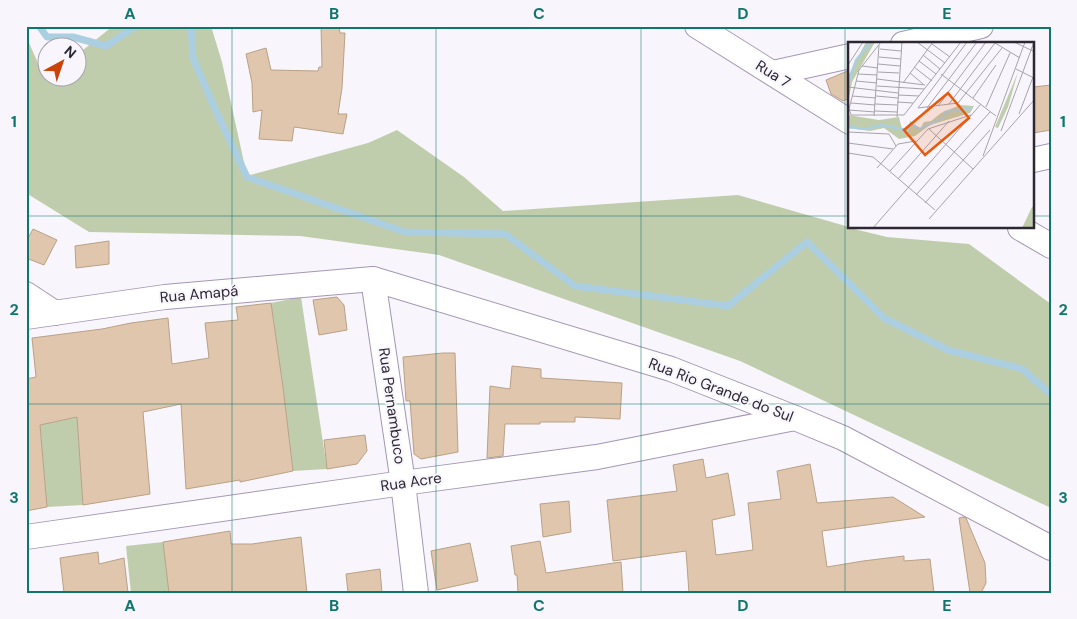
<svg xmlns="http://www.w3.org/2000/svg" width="1077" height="619" font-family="'DM Sans',sans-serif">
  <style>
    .green { fill: #c0cdad }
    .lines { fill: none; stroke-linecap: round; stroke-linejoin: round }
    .stream { stroke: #abcee1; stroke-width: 7 }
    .building { fill: #dfc6ac; stroke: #b9a187 }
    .minor-casing { stroke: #a597b5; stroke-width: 26 }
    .minor { stroke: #fff; stroke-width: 24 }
    .grid { fill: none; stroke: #0f766e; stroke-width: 1; stroke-opacity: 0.55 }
    .labels { text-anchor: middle; stroke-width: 4; stroke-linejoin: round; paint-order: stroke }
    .street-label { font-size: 15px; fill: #2c2733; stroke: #f8f6fc }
    .inset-river { fill: none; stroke: #abcee1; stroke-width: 2.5 }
    .inset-road { fill: none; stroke: #a6a3ac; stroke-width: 1 }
    .view { fill: #e8590c; fill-opacity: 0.15; stroke: #e8590c; stroke-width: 2.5 }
    .inset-edge { fill: none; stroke: #2c2733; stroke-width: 2.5 }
    .neatline { fill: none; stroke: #0f766e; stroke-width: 2 }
    .grid-label { font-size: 16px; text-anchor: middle; font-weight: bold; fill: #0f766e }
  </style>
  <rect width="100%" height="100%" fill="#f8f6fc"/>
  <!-- green -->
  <g class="green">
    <polygon points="113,26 211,26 222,62 247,176 368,143 397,130 464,177 503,211 738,195 849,227 850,228 887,237 969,244 1051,304 1051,508 740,361 439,255 300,236 89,232 26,193 26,36 45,79 47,77 78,78 78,54"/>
    <polygon points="301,297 327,469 293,471 283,387 271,303"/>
    <polygon points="77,417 83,505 47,507 40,425"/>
    <polygon points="163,542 169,593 131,593 126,546"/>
  </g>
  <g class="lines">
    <!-- stream -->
    <g class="stream">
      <polyline points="39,26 47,37 73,37 106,46 136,26"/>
      <polyline points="191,26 193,58 215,109 247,177 405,232 505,234 575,286 728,306 807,242 884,318 948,350 1022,369 1051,394"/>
    </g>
  </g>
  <!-- building -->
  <g class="building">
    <polygon points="321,26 339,26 340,33 345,33 342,88 338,114 347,114 343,134 294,127 292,141 259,139 262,110 253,112 252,83 246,54 266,48 271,70 318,71 319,67 322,67"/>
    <polygon points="850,70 850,98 843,101 831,94 826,80"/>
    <polygon points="1051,85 1051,130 1033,133 1033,87"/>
    <polygon points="33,229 57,240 44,265 26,258 26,242"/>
    <polygon points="109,241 109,264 76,268 75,246"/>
    <polygon points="337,297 344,305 347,330 319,335 313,300"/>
    <polygon points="271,303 283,387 293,471 240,482 240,480 186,489 181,404 143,412 150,494 83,505 77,417 40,425 47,507 26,511 26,379 36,377 32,338 102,329 131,323 168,318 172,364 209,358 205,323 238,320 236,307"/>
    <polygon points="443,353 455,353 458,452 421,459 414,454 410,401 406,401 403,357"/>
    <polygon points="512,366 541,369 541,378 622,383 620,419 575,417 575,422 540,422 540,424 505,424 503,456 487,458 490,386 510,389"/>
    <polygon points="365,435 367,451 357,464 327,469 324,440"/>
    <polygon points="703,459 706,478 728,473 735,515 712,520 716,555 753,550 748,503 781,499 777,471 810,464 817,503 893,497 925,517 822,531 827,567 863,561 904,556 904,561 930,559 934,593 689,593 686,551 613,561 607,500 677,491 673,465"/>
    <polygon points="569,501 571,532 543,537 540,504"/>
    <polygon points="963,517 966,518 985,563 986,583 981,593 970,593 959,518"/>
    <polygon points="230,531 231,544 252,544 301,537 307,593 169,593 163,542"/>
    <polygon points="540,541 546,573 621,562 623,593 518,593 517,575 515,575 511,546"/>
    <polygon points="470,543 478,581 437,590 431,551"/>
    <polygon points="98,552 99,564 124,558 128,593 64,593 60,558"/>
    <polygon points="380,569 382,593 348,593 346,574"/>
  </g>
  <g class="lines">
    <!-- minor casing -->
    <g class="minor-casing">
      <g id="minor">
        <polyline points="697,26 850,122"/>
        <polyline points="903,44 981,26"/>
        <polyline points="773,73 850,56"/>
        <polyline points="1033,160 1051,156"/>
        <polyline points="1020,228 1051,246"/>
        <polyline points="373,279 403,483 416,593"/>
        <polyline points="26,294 55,313"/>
        <polyline points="26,317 165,297 373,279 671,369 795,418 843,438 1051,548"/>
        <polyline points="26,537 403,483 597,457 795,418"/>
      </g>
    </g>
    <!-- minor -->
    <use href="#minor" class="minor"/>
  </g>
  <!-- grid -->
  <path class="grid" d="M232 26V593M436 26V593M641 26V593M845 26V593M26 216H850M1033 216H1051M26 404H1051"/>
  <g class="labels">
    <!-- street labels -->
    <g class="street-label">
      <text transform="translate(773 74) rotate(32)" y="5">Rua 7</text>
      <text transform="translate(199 294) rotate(-5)" y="5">Rua Amapá</text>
      <text transform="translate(721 390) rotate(21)" y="5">Rua Rio Grande do Sul</text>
      <text transform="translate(392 406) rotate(82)" y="5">Rua Pernambuco</text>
      <text transform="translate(411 482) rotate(-8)" y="5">Rua Acre</text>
    </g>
  </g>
  <!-- overview -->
  <g transform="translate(848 42)">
    <rect width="186" height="186" fill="#f8f6fc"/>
    <path d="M18 0H27L4 40 0 62V34ZM170 30 160 65 150 86 147 85ZM112 63 126 64 122 71 82 83 67 94 51 97 36 86 22 89 0 86V73L31 78 51 75 54 87 60 90 62 79 72 87 76 80 83 79 93 71ZM186 164V186H174L184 165Z" fill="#c0cdad"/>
    <path class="inset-river" d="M1 39 8 18 23 0M0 85 19 87 33 83 59 88 63 82 72 87 96 75 97 70 124 66"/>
    <path class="inset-road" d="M33 0 11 28 1 67 3 73H56L113 0M69 0 97 21M166 0 187 10M147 1 172 16M84 2 102 15M32 7 53 9M75 13 92 27M31 15 53 17M71 19 88 32M30 22 52 24M0 23 15 0M14 24 30 26M66 25 84 39M168 27 186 36M30 30 51 31M62 31 75 42M10 32 29 33M93 32 148 74M29 37 77 43M8 39 29 41M55 41 85 0M29 44 76 47M0 45 50 51M50 53 71 54M4 54 28 56M28 54 50 56M125 56 148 23M49 60 65 61M3 61 27 63M27 62 49 63M101 62 147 1M90 64 138 0M138 65 162 11M70 66 110 61 154 6M70 66 119 0M79 66 129 0M1 68 27 70M27 69 49 70M171 72 185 35M26 74 31 3M49 75 54 0M81 87 125 127M153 89 186 0M0 90 41 92 48 104M0 101 45 107M0 111 25 115 87 168M135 114 177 0M29 126 50 102 68 99M42 129 80 87 123 73M50 137 101 79M68 153 142 70M77 161 142 88M81 177 187 57M25 186 133 62"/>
    <path class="view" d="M100 51 121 76 77 113 56 88Z"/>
    <rect width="186" height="186" class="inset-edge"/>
  </g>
  <!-- border -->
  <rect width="1077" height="619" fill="none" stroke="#f8f6fc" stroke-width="55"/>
  <!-- north arrow -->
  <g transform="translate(62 62) rotate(40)"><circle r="24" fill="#f8f6fc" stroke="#a6a3ac"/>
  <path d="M0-4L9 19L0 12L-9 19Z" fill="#ca4308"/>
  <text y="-8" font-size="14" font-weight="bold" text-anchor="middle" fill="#2c2733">N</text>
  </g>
  <rect x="28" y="28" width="1022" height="564" class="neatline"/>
  <g class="grid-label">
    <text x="130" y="19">A</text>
    <text x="334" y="19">B</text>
    <text x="539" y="19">C</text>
    <text x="743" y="19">D</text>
    <text x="947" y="19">E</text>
    <text x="14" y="127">1</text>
    <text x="1063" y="127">1</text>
    <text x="14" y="315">2</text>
    <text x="1063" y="315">2</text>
    <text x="14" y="503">3</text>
    <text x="1063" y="503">3</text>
    <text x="130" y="611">A</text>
    <text x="334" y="611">B</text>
    <text x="539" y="611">C</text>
    <text x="743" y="611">D</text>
    <text x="947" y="611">E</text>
  </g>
</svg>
